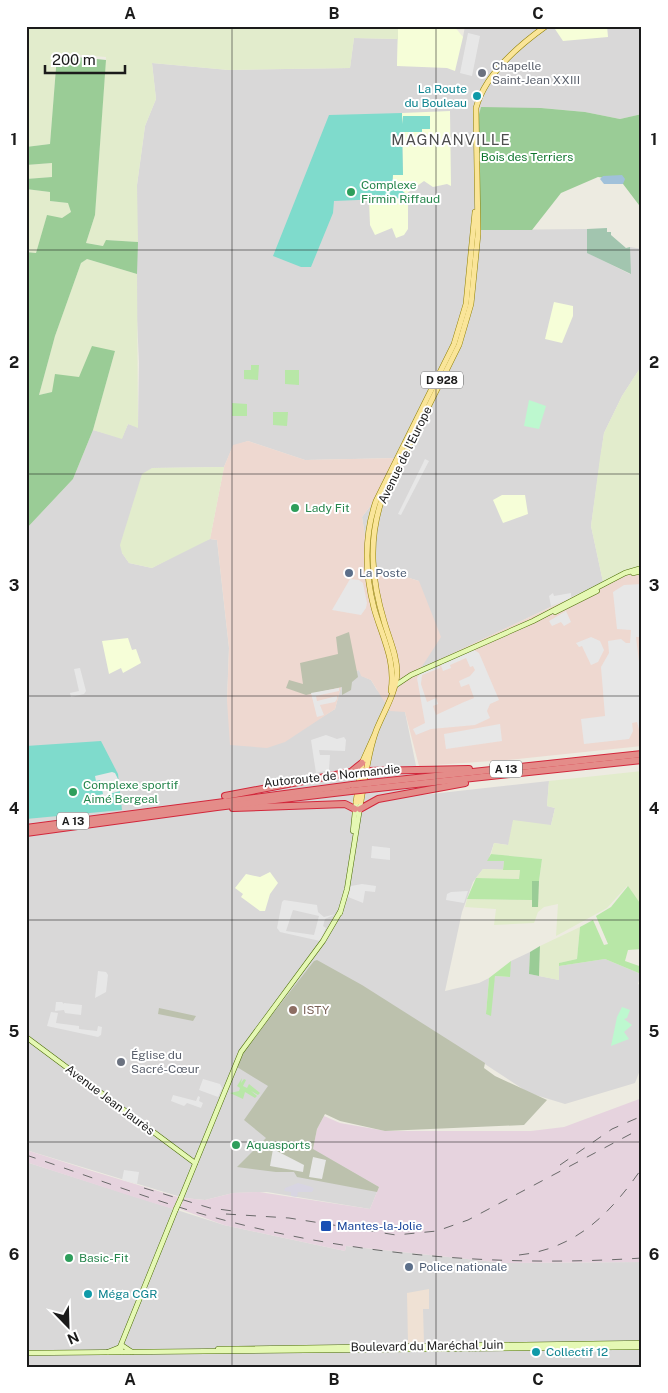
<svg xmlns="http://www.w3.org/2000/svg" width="668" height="1393" font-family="'Public Sans',sans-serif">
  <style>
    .residential { fill: #d9d8d8 }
    .commercial { fill: #eed8d0 }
    .industrial { fill: #e6d3de }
    .education { fill: #f6fed8 }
    .military { fill: #efe1d4 }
    .construction { fill: #bcc1ad }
    .farmland { fill: #e2eccc }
    .grass { fill: #b8e7a7 }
    .forest { fill: #9acc96 }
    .cemetery { fill: #a2c5af }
    .park { fill: #bdf8cf }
    .pitch { fill: #7fdbcc }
    .parking { fill: #e7e7e7; fill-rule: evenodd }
    .plaza { fill: #d8d5e2 }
    .water { fill: #a1c1da }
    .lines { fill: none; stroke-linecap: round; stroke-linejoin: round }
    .secondary-casing { stroke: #4c6e07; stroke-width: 5.5 }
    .primary-casing { stroke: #908003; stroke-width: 6 }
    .highway-casing { stroke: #d2273b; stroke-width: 8 }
    .secondary { stroke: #e5f8b4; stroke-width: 4.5 }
    .primary { stroke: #fae599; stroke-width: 5 }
    .highway { stroke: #e48c89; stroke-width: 6 }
    .rail { stroke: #696969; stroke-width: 1; stroke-dasharray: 10 10; stroke-linecap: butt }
    .secondary-bridge-casing { stroke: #4c6e07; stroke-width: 5.5; stroke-linecap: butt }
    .highway-bridge-casing { stroke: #d2273b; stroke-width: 8; stroke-linecap: butt }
    .secondary-bridge { stroke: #e5f8b4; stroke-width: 4.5 }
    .highway-bridge { stroke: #e48c89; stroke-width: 6 }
    .grid { fill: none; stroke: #1b1b1b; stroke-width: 1; stroke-opacity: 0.55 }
    .worship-dot { fill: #6b7280; stroke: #fff; stroke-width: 2 }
    .culture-dot { fill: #0f9aa8; stroke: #fff; stroke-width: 2 }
    .leisure-dot { fill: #2e9e5b; stroke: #fff; stroke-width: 2 }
    .service-dot { fill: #5c6f8a; stroke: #fff; stroke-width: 2 }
    .education-dot { fill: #8d6e63; stroke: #fff; stroke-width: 2 }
    .transit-dot { fill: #1a4fb4; stroke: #fff; stroke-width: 2 }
    .labels { text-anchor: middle; stroke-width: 4; stroke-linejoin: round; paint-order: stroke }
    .shield { fill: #fff; stroke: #5f5f5f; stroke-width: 1 }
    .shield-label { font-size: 11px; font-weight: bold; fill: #1b1b1b }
    .worship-label { font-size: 12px; fill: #5b616d; stroke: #fff; text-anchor: start }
    .culture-label { font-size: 12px; fill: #0d838f; stroke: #fff; text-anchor: start }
    .park-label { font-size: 12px; fill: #0d752d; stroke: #fff }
    .leisure-label { font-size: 12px; fill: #27864d; stroke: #fff; text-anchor: start }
    .street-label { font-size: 12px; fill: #1b1b1b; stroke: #fff }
    .service-label { font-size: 12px; fill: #4e5e75; stroke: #fff; text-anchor: start }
    .education-label { font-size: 12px; fill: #785e54; stroke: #fff; text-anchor: start }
    .transit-label { font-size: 12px; fill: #164399; stroke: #fff; text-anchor: start }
    .quarter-label { font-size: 15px; letter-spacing: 1px; fill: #4e4e4e; stroke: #fff }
    .neatline { fill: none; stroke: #1b1b1b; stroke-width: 2 }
    .grid-label { font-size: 16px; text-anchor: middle; font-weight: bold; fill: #1b1b1b }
  </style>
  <rect width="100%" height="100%" fill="#edebe1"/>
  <!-- residential -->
  <g class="residential">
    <polygon points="465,26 642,26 642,114 620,119 585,112 541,108 480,230 587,229 588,253 630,274 630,247 642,249 642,365 622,396 604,433 591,526 603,582 420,669 419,581 370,566 362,517 388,483 399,458 305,460 248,441 233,446 224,467 152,468 122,553 129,563 152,568 195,545 210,539 217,540 229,648 227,701 319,719 335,709 344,675 359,670 362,676 371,680 377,690 405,712 422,795 549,781 547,806 555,808 551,825 508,845 494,843 488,861 504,861 503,870 483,869 473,882 462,912 445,991 479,983 489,978 486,1014 495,976 509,977 511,961 530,952 529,974 559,980 559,966 605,959 641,974 638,984 642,986 642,1065 635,1083 565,1104 529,1093 468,1053 319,1102 313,1148 379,1187 370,1209 267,1192 233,1193 205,1200 184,1198 26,1150 26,529 73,479 93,430 122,438 128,424 138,427 139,363 136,297 137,185 145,126 156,99 152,63 229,70 350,68 354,38 398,39 397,66 463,37"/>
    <polygon points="26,1162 224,1225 345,1251 346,1246 504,1263 642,1262 642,1367 26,1367"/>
  </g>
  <!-- commercial -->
  <polygon class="commercial" points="248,441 305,460 399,458 388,483 362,517 370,566 419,581 441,637 421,668 641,565 642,746 507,760 419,766 405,712 390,711 371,680 361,676 359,670 344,676 335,709 285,742 267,748 230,745 227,701 229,648 217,540 210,539 224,467 233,445"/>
  <!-- industrial -->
  <g class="industrial">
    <polygon points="642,1098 642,1262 504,1263 346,1246 345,1251 224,1225 180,1209 184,1198 205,1200 233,1193 259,1192 370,1209 379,1187 313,1149 317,1129 324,1116 340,1123 386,1131 531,1131 564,1127"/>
    <polygon points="26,1150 92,1171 178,1197 173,1209 134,1197 26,1162"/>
  </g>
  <!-- education -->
  <g class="education">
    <polygon points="398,26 454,26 463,37 455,71 447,68 397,66"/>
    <polygon points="553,26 607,26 608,37 563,41"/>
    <polygon points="450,111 451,186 447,184 433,187 424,181 406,194 392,187 393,175 403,174 402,113"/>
    <polygon points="406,198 408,201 408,229 404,235 396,238 392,228 375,235 370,225 369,200"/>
    <polygon points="554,302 573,306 573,316 562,343 545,339"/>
    <polygon points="502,495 525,495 528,514 503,523 493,500"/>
    <polygon points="128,638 132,650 136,649 141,663 123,673 121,668 109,674 102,641"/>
    <polygon points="270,872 278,883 270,894 265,911 260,911 241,897 243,894 235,888 246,874 260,877"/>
  </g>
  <!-- military -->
  <polygon class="military" points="429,1289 429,1309 423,1309 424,1343 408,1343 407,1293"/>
  <!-- construction -->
  <g class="construction">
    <polygon points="349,632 358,677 352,682 351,690 342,695 342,687 306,695 286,688 289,680 303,684 300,663 338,654 336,637"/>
    <polygon points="317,960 362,985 485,1063 484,1068 495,1076 547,1100 524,1125 385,1131 340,1121 325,1114 317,1129 313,1149 379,1187 377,1192 297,1177 294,1172 276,1172 237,1167 266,1138 244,1120 268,1086 237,1067 246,1048 314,961"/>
    <polygon points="159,1008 196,1016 193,1021 158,1014"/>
  </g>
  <!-- farmland -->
  <g class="farmland">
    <polygon points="26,26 398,26 398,39 354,38 350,68 229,70 152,63 156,99 145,126 137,185 138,242 107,240 104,246 86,243 95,215 106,57 57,53 50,144 26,147"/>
    <polygon points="52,163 52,177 26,179 26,165"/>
    <polygon points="26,189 50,192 50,201 69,203 71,213 62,218 47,216 36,253 26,252"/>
    <polygon points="87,259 137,274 138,428 128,424 122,439 93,430 115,351 79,377 52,392 39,395 55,336 81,263"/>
    <polygon points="642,365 642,565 603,582 591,526 600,458 604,433 622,396"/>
    <polygon points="224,467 210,539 152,568 129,563 122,553 120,545 142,474 152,468"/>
    <polygon points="642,771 642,906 627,886 607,908 556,936 558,904 544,907 538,912 534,923 494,925 496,909 465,907 467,899 532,900 532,907 539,882 542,859 491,854 494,843 508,845 513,820 551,825 555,808 547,806 549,781"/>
    <polygon points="483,869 520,870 519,879 476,878"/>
    <polygon points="580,927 577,959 559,963 559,980 539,976 540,946"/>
  </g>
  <!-- grass -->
  <g class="grass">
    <polygon points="251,365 259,365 258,380 244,379 244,370 251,370"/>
    <polygon points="285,370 299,370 299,385 285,384"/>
    <polygon points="232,403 247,404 247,416 232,416"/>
    <polygon points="273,412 288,412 287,426 273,425"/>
    <polygon points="491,854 542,859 539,881 532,881 532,900 467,899 476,878 519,879 520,870 503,870 504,861 487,861"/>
    <polygon points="628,886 642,906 642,949 628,950 625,961 642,967 641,974 605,959 559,966 559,963 577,959 580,927 593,920 604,945 608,944 596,916 611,907"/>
    <polygon points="511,961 510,977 495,976 491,1016 486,1014 489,978"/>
    <polygon points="242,1078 241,1083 244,1079 246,1080 243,1086 247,1088 249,1084 260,1093 258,1095 251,1091 257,1096 255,1098 245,1092 243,1099 230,1093 239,1091 240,1088 237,1086"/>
  </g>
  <!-- forest -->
  <g class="forest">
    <polygon points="57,55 106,60 95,215 86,243 103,246 106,240 138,242 137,274 87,259 81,263 55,336 39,395 52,392 55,374 79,377 92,346 115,351 93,430 73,479 26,529 26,252 36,253 47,215 62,218 71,212 68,203 50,201 50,192 26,189 26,179 52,177 52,163 26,165 26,147 50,144"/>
    <polygon points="481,107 541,108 585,112 620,119 642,114 642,209 620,180 598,177 561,193 532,230 480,230 476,125"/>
    <polygon points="532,881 539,881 538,907 532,907"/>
    <polygon points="540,946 539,976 529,974 530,952"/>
  </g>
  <!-- cemetery -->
  <polygon class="cemetery" points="607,228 607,232 611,232 611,235 626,248 630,247 631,274 587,253 587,229"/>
  <!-- park -->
  <g class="park">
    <polygon points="529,400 546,406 539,429 524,426"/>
    <polygon points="622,1007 630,1010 627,1018 624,1019 632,1025 624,1032 629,1039 611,1046 617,1017"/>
  </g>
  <!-- pitch -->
  <g class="pitch">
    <polygon points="402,113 402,124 403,116 430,116 430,129 422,129 422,132 402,132 403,175 393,175 392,186 399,188 406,194 406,198 334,201 333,213 311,267 301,267 273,256 329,115"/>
    <polygon points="101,741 118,774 122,810 26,819 26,746"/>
  </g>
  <!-- parking -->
  <g class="parking">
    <polygon points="468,33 480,36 472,76 460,73"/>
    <polygon points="425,459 429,461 401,515 398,514"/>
    <polygon points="350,579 359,580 363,583 367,603 366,608 361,615 332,610"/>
    <polygon points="642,584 642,637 636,637 642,687 642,740 637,722 632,723 633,731 629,739 584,744 581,719 605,716 601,667 609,653 608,641 621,639 626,643 630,643 631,630 617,629 613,592 624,585"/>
    <polygon points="553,593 554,596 571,593 571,598 564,601 563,597 564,601 551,606 549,596"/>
    <polygon points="566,611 571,622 564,626 561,622 552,626 549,621"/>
    <polygon points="591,637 600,641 604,650 598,662 591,665 582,646 579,647 576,643"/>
    <polygon points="474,650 479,653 499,700 490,704 487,711 490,718 475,725 431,729 416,735 413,729 425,723 417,678 420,673 439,665 440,668 422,675 421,684 427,702 436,698 438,704 433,706 436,715 464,702 474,698 469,684 461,687 459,681 470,676 475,670 473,666 470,667 466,658 450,665 451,668 443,671 440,663"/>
    <polygon points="80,668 86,691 84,694 71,697 70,693 79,691 74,669"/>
    <polygon points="339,688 339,691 316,696 317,701 337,696 337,699 335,702 320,705 324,715 317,717 311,693"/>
    <polygon points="500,724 502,741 446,749 444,734"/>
    <polygon points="326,735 337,739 344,737 346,740 345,751 319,750 320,755 330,755 329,770 316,773 311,740"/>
    <polygon points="112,772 115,773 120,783 120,791 109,794 109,799 100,801 99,795 103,794 100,780 96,781 95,776"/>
    <polygon points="372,846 390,848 390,860 371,858"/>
    <polygon points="362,884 376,886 375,892 365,891 363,903 348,897 351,886"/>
    <polygon points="468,891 464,903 446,900 447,894 451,892"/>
    <path d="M284 900 317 905 318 912 324 917 336 914 325 919 323 926 326 928 320 941 280 932 277 928 282 902ZM293 910 319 916 314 935 286 931Z"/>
    <polygon points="98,971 106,972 108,975 106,992 95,998"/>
    <polygon points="56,1002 62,1002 64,1004 64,1003 82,1005 81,1015 65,1013 64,1010 55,1011"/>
    <polygon points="51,1012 58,1013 56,1023 79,1026 79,1029 97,1031 98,1026 102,1027 101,1035 98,1037 47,1026"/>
    <polygon points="203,1079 220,1084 222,1088 218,1097 199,1090"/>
    <polygon points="173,1095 196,1101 198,1096 200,1097 199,1101 203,1103 201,1108 187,1103 184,1106 171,1101"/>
    <polygon points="273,1149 304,1165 303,1172 270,1166"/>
    <polygon points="313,1157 326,1160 322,1179 309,1177"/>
    <polygon points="124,1170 139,1172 137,1184 122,1180"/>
  </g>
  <!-- plaza -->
  <polygon class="plaza" points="298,1183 312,1187 314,1189 312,1192 298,1192 297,1197 291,1196 291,1192 284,1191 285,1188"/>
  <!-- water -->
  <polygon class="water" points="622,175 625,179 623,184 604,184 600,179 603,176"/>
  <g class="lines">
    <!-- secondary casing -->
    <g class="secondary-casing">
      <g id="secondary">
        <polyline points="633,573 642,571"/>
        <polyline points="555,612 597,591"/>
        <polyline points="396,685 411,675 533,621 625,573 642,568"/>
        <polyline points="353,831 356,802"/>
        <polyline points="340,913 347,889 361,801"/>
        <polyline points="26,1037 195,1163"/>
        <polyline points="181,1198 241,1052 323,941 340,912"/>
        <polyline points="218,1349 642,1343"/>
        <polyline points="108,1352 123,1346 132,1352"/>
        <polyline points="122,1352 120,1347 176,1209"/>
        <polyline points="26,1353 642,1347"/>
      </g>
    </g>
    <!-- primary casing -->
    <g class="primary-casing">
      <g id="primary">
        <path d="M391 691C396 660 382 637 374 608 365 573 364 536 376 501L454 344 466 304 475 212"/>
        <path d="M375 734 362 763 356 802 361 801C365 778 368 753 376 731 383 713 396 693 397 673 397 655 389 639 384 621 372 581 368 543 381 502L459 345 471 304 478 234 476 108C485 74 518 46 546 26"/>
      </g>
    </g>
    <!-- highway casing -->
    <g class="highway-casing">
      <g id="highway">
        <polyline points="352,771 362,763"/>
        <polyline points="366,771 469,769"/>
        <polyline points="369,783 642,754"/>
        <polyline points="369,789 642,760"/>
        <polyline points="225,796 351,772 361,772"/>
        <polyline points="233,808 345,804 355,809"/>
        <polyline points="360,809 378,799 465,783"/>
        <polyline points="26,828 352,785"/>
        <polyline points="26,833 217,807 351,791"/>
      </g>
    </g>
    <!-- secondary -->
    <use href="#secondary" class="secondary"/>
    <!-- primary -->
    <use href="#primary" class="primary"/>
    <!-- highway -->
    <use href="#highway" class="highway"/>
    <!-- rail -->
    <g class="rail">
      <path d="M26 1155C83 1174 138 1195 195 1212 338 1254 493 1268 642 1258"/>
      <polyline points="560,1165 612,1129 642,1116"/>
      <polyline points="144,1188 210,1208 233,1211"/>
      <polyline points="226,1214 289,1218 396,1235 437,1231 468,1220 642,1128"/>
      <path d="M519 1255C576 1249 611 1213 642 1168"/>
    </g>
    <!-- secondary-bridge casing -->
    <g class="secondary-bridge-casing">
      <polyline id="secondary-bridge" points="176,1209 181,1198"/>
    </g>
    <!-- highway-bridge casing -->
    <g class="highway-bridge-casing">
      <g id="highway-bridge">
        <polyline points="352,785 369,783"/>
        <polyline points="351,791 369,789"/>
      </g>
    </g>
    <!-- secondary-bridge -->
    <use href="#secondary-bridge" class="secondary-bridge"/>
    <!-- highway-bridge -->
    <use href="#highway-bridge" class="highway-bridge"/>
  </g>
  <!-- grid -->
  <path class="grid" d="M232 26V1367M436 26V1367M26 250H642M26 474H642M26 696H642M26 920H642M26 1142H642"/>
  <!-- markers -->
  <g class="worship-dot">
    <circle cx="482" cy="73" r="5"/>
    <circle cx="121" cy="1062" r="5"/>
  </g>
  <g class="culture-dot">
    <circle cx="477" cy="96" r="5"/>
    <circle cx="88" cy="1294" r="5"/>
    <circle cx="536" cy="1352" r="5"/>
  </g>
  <g class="leisure-dot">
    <circle cx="351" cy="192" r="5"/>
    <circle cx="295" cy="508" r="5"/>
    <circle cx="73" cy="792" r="5"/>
    <circle cx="236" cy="1145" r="5"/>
    <circle cx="69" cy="1258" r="5"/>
  </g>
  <g class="service-dot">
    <circle cx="349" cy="573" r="5"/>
    <circle cx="409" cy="1267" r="5"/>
  </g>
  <circle class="education-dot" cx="293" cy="1010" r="5"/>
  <rect class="transit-dot" x="320" y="1220" width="12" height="12" rx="2.5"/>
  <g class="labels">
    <!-- shield labels -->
    <g class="shield">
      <rect x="421" y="371.5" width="42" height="17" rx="4"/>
      <rect x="490" y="760.5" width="32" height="17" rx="4"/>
      <rect x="57" y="812.5" width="32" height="17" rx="4"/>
    </g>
    <g class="shield-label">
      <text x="442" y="384">D 928</text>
      <text x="506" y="773">A 13</text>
      <text x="73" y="825">A 13</text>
    </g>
    <!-- worship labels -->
    <g class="worship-label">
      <text x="492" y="70">Chapelle<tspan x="492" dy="14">Saint-Jean XXIII</tspan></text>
      <text x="131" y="1059">Église du<tspan x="131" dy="14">Sacré-Cœur</tspan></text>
    </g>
    <!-- culture labels -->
    <g class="culture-label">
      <text x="467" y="93" text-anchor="end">La Route<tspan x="467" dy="14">du Bouleau</tspan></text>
      <text x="98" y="1298">Méga CGR</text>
      <text x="546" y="1356">Collectif 12</text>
    </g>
    <!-- park labels -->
    <g class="park-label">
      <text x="527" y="161">Bois des Terriers</text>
    </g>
    <!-- leisure labels -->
    <g class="leisure-label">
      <text x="361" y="189">Complexe<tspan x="361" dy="14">Firmin Riffaud</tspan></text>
      <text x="305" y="512">Lady Fit</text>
      <text x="83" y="789">Complexe sportif<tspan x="83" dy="14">Aimé Bergeal</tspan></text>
      <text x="246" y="1149">Aquasports</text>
      <text x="79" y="1262">Basic-Fit</text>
    </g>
    <!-- street labels -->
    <g class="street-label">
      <text transform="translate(405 455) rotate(-64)" y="4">Avenue de l'Europe</text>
      <text transform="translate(332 776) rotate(-6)" y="4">Autoroute de Normandie</text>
      <text transform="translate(110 1100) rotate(37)" y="4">Avenue Jean Jaurès</text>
      <text transform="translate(427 1346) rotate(-1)" y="4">Boulevard du Maréchal Juin</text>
    </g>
    <!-- service labels -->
    <g class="service-label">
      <text x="359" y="577">La Poste</text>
      <text x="419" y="1271">Police nationale</text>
    </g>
    <!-- education labels -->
    <g class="education-label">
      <text x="303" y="1014">ISTY</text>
    </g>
    <!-- transit labels -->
    <g class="transit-label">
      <text x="337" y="1230">Mantes-la-Jolie</text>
    </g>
    <!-- quarter labels -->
    <g class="quarter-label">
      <text x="451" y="145">MAGNANVILLE</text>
    </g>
  </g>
  <!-- border -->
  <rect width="668" height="1393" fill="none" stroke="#ffffff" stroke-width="55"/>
  <!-- north arrow -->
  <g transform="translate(68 1326) rotate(157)" stroke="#ffffff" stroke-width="4" paint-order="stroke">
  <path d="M0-4L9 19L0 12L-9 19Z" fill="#1b1b1b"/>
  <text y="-8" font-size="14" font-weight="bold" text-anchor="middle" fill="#1b1b1b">N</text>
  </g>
  <!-- scale -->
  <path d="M45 65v8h80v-8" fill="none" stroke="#1b1b1b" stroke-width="2.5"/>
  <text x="52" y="65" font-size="15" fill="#1b1b1b" stroke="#ffffff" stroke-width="4" paint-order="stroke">200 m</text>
  <rect x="28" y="28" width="612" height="1338" class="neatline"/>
  <g class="grid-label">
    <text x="130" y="19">A</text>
    <text x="334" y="19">B</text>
    <text x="538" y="19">C</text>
    <text x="14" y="145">1</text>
    <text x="654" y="145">1</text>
    <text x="14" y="368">2</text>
    <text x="654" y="368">2</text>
    <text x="14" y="591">3</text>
    <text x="654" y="591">3</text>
    <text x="14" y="814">4</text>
    <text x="654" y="814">4</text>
    <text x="14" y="1037">5</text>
    <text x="654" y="1037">5</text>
    <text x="14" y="1260">6</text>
    <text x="654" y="1260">6</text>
    <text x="130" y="1385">A</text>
    <text x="334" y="1385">B</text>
    <text x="538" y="1385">C</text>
  </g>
</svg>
